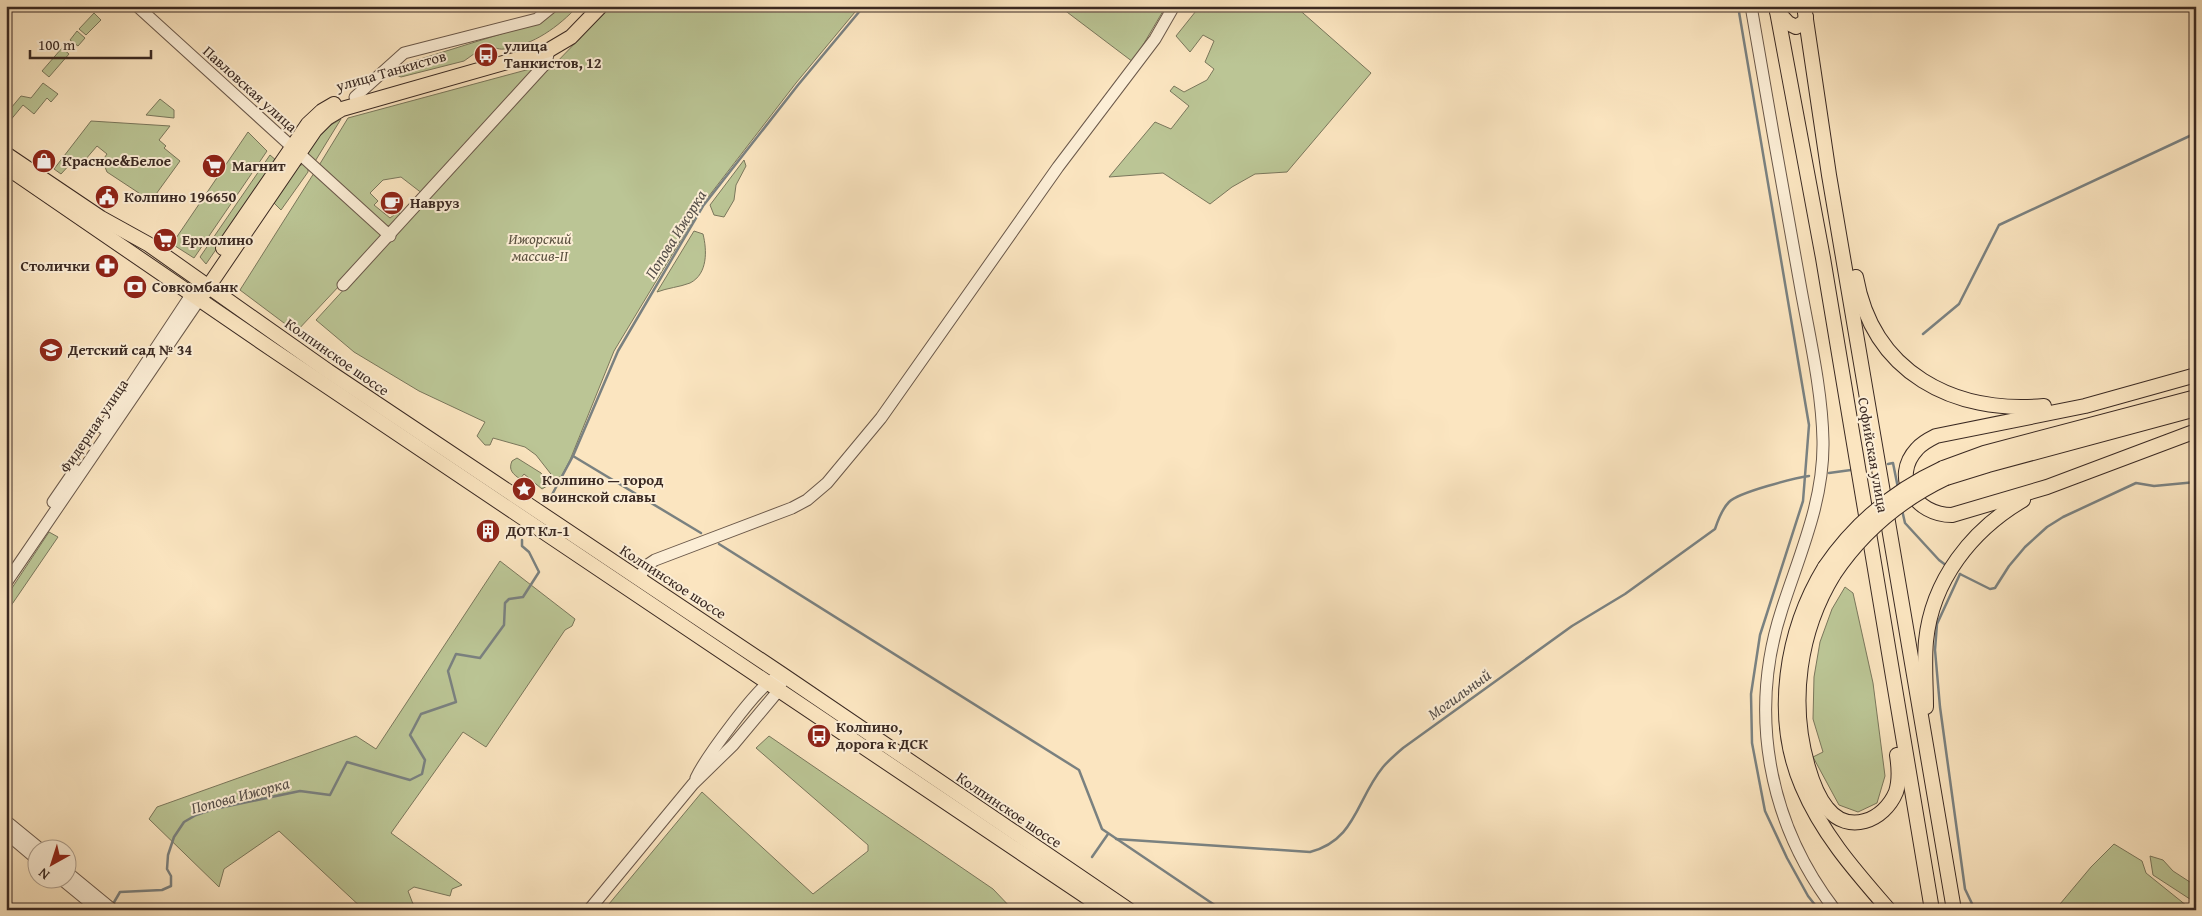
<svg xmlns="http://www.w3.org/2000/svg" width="2202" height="916" font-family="'Gentium Book Plus',serif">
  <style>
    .green { fill: #bbc595; stroke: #7a775c }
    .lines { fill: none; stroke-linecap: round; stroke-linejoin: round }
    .stream { stroke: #7a8180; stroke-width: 2.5 }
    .minor-casing { stroke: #6a584a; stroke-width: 13 }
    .major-casing { stroke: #3a2922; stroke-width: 16 }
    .minor { stroke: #fceed6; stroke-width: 11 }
    .major { stroke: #fbe5c0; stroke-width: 14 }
    .major-bridge-casing { stroke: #3a2922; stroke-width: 16; stroke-linecap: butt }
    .major-bridge { stroke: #fbe5c0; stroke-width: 14 }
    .labels { text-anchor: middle; stroke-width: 4; stroke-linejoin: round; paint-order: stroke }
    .poi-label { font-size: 15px; font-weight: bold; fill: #3a2922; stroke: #fceed6; text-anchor: start }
    .street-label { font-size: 15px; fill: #3a2922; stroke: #fceed6 }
    .park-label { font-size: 15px; font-style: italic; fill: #5a503f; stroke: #fceed6 }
    .water-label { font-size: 16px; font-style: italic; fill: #554e49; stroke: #fceed6 }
  </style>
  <rect width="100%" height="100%" fill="#fbe5c0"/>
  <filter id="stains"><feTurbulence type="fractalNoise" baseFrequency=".004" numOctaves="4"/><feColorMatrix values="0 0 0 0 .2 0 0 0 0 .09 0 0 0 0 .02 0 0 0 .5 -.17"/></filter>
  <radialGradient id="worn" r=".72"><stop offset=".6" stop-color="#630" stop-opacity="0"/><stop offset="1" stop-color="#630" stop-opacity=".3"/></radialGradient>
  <!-- green -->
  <g class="green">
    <path d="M556 6H578C558 27 534 45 504 49 498 50 492 46 485 46L464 61 401 77 391 73 398 66 533 24Z"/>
    <polygon points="611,6 860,6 796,83 702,205 614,351 570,460 561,477 554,478 536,455 525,447 493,438 490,445 485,445 477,436 485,422 419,391 354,352 316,320 536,79 552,67"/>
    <polygon points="1059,6 1166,6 1133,62"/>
    <polygon points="1200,6 1295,6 1371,73 1287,172 1255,174 1232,187 1210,204 1163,173 1109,177 1155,122 1171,129 1189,106 1170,91 1174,86 1184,92 1207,80 1214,69 1205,62 1214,41 1203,35 1190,52 1176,36"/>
    <polygon points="94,13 101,20 86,35 79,29"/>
    <polygon points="77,31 85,38 78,46 70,40"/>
    <polygon points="62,48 69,54 49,77 42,71"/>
    <polygon points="541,66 423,194 401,177 383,180 370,193 378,201 374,205 390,218 398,212 404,217 396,226 383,226 318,167 348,118"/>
    <polygon points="43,83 58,94 51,102 47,98 34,114 23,105 9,122 6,120 6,114 21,96 31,98"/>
    <polygon points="160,99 174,110 174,118 146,115"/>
    <polygon points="341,119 314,163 305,155 324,129"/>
    <polygon points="91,121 170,126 159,140 166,146 164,148 180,161 151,201 107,172 105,167 100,164 107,154 97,146 85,160 73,161 61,174 54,169"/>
    <polygon points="248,132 267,151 194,258 172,244"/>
    <polygon points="270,155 277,161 206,264 200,257"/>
    <polygon points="744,160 746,166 736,185 734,200 724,217 714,215 710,205"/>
    <polygon points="303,164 308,167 308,172 281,210 273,202 299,166"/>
    <polygon points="314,173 385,237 296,332 240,290"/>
    <path d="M694 231 703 234C707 250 708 274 690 283 680 287 667 288 657 292Z"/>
    <path d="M517 458 541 473 548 483 547 486 542 489 524 474 520 479C513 474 508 470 512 461Z"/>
    <polygon points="49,532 58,537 6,613 6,597"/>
    <polygon points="500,561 575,619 572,626 565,630 486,747 463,732 391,833 462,885 452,889 450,896 414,887 408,891 413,904 421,908 433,910 364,910 279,831 224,869 219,887 149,819 157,807 356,736 376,749"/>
    <polygon points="1845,587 1853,593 1873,683 1885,776 1877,803 1858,812 1839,805 1813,757 1823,752 1813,719 1814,677 1820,642 1832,609"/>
    <polygon points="769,736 993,889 1013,910 604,910 702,792 813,894 868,851 868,845 756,748"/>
    <polygon points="2114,844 2142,861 2146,873 2192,910 2055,910 2091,867"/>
    <polygon points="2150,856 2163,860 2173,871 2196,886 2196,903 2153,875"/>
  </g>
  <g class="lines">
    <!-- stream -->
    <g class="stream">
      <polyline points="1738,6 1809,425 1803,501 1760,635 1751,694 1752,743 1765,811 1787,858 1808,896 1819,910"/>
      <polyline points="1923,334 1959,304 1999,225 2196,133"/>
      <polyline points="573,456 701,533"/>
      <polyline points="1888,464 1893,463 1898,488"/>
      <polyline points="1829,473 1851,470"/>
      <polyline points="548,502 573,456 618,351 703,206 798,85 864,6"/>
      <polyline points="1902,510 1905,523 1939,560 1947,566"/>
      <polyline points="719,544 1079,770 1102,829 1222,910"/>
      <polyline points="1960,574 1937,624 1935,650 1940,707 1965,889 1975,910"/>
      <polyline points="1960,574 1990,589 1995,588 2009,566 2025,547 2047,527 2063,517 2136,483 2154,486 2196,482"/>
      <path d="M1116 839 1310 852C1356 840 1356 800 1383 767 1389 760 1396 754 1403 748L1572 626 1625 594 1715 529C1718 520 1722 509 1729 502 1739 492 1795 478 1809 476"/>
      <polyline points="1092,857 1108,834"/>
      <polyline points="113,904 120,892 162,890 171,886 171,876 167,869 168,855 174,837 184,822 196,815 214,809 300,791 330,795 347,762 410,780 422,774 425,760 410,735 421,714 456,702 448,671 456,654 480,658 504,625 505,603 509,599 523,597 539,572 529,552 522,546 522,540"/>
    </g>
    <!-- minor casing -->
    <g class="minor-casing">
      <g id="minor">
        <polyline points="137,6 390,236"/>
        <path d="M1751 6C1767 99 1783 191 1800 284 1809 335 1822 389 1823 441 1824 501 1800 553 1782 609 1748 713 1768 823 1835 910"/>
        <polyline points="355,97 404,53 537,19 553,6"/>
        <polyline points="343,285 546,63 549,50"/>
        <polyline points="103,428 191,295"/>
        <polyline points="53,502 75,470"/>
        <polyline points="639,579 646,566 655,560 792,508 807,500 827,483 881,418 1058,167 1155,39 1174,6"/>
        <polyline points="6,583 199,300"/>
        <path d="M696 778C705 759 757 687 774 679"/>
        <polyline points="6,821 39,848"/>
        <polyline points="6,833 38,860"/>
        <polyline points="68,873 113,910"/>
        <polyline points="60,878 99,910"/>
        <polyline points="589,910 693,784 733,745 779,690 781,683"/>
      </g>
    </g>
    <!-- major casing -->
    <g class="major-casing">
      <g id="major">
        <polyline points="1776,6 1823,258 1932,910"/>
        <polyline points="1804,6 1829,175 1954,910"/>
        <polyline points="1777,11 1788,23 1796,27 1804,22 1806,17"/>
        <polyline points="6,154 101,218 148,244 328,371 783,675 1129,910"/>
        <polyline points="6,167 273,350 1106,910"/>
        <polyline points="223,248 308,124 322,111 334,104"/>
        <path d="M1856 277C1873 373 1954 414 2044 406"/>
        <polyline points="204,293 315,130 327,118 342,109 549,50 571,37 601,6"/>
        <path d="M2196 375 2085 406 1936 436C1930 439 1922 443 1917 449 1890 478 1916 515 1952 515L2047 487 2196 431"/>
        <polyline points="1943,468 1984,453 2196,397"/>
        <polyline points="1946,478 1988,465 2196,409"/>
        <path d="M1825 567C1786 631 1772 716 1802 786 1822 834 1856 872 1889 910"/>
        <path d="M1834 574C1799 631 1789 702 1808 767 1812 781 1817 796 1827 808 1848 835 1884 821 1896 792 1900 780 1899 768 1897 755"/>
        <path d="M1926 707C1926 685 1924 663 1926 641 1932 580 1972 530 2023 500"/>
      </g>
    </g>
    <!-- minor -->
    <use href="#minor" class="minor"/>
    <!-- major -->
    <use href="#major" class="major"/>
    <!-- major-bridge casing -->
    <g class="major-bridge-casing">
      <g id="major-bridge">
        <path d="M1825 567C1855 523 1893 491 1943 468"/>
        <path d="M1834 574C1863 531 1900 500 1946 478"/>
      </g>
    </g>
    <!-- major-bridge -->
    <use href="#major-bridge" class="major-bridge"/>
  </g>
  <!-- icons -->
  <defs>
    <g id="bus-disc" transform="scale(1.25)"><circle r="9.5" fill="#8f2418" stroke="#fceed6"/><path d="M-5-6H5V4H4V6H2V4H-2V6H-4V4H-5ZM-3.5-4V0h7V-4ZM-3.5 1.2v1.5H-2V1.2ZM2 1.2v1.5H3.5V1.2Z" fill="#fff"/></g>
    <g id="shop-disc" transform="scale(1.25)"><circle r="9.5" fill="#8f2418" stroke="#fceed6"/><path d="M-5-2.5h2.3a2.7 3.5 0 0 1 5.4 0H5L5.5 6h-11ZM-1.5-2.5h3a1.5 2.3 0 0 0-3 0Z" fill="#fff"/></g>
    <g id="supermarket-disc" transform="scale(1.25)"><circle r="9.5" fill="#8f2418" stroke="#fceed6"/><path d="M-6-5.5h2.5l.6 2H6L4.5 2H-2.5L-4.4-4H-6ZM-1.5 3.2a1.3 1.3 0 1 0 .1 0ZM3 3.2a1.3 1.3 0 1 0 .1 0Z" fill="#fff"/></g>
    <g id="civic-disc" transform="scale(1.25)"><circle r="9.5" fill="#8f2418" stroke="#fceed6"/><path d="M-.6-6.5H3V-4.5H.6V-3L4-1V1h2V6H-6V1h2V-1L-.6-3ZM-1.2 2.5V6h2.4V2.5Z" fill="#fff"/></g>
    <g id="cafe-disc" transform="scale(1.25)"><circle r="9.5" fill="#8f2418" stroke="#fceed6"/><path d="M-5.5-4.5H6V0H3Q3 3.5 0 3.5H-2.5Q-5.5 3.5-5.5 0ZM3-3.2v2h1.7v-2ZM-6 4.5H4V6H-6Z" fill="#fff"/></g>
    <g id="pharmacy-disc" transform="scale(1.25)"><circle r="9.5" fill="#8f2418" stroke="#fceed6"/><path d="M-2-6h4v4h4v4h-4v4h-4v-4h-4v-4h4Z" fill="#fff"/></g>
    <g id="bank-disc" transform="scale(1.25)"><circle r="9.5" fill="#8f2418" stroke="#fceed6"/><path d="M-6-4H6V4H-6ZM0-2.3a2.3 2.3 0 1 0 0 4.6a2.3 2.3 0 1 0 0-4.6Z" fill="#fff"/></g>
    <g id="school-disc" transform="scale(1.25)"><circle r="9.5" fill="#8f2418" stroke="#fceed6"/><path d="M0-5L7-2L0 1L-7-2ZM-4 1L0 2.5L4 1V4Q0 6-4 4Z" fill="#fff"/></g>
    <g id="sight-disc" transform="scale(1.25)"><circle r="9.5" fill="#8f2418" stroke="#fceed6"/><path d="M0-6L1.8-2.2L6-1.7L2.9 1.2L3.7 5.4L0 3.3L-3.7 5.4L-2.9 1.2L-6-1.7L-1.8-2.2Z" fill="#fff"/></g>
    <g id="building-disc" transform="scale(1.25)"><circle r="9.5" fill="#8f2418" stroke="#fceed6"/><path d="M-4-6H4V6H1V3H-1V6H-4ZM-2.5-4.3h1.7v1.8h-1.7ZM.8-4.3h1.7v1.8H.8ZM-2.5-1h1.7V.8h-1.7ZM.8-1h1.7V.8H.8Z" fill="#fff"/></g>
  </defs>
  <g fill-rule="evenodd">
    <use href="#bus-disc" x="486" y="55"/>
    <use href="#shop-disc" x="44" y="161"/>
    <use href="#supermarket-disc" x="214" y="166"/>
    <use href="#civic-disc" x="107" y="197"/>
    <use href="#cafe-disc" x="392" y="203"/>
    <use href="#supermarket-disc" x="165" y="240"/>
    <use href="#pharmacy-disc" x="107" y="266"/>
    <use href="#bank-disc" x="135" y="287"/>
    <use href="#school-disc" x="51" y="350"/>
    <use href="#sight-disc" x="524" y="489"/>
    <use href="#building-disc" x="488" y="531"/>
    <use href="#bus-disc" x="819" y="736"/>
  </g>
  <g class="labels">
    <!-- poi labels -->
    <g class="poi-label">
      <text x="504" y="51">улица<tspan x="504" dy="17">Танкистов, 12</tspan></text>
      <text x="62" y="166">Красное&amp;Белое</text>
      <text x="232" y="171">Магнит</text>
      <text x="124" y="202">Колпино 196650</text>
      <text x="410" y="208">Навруз</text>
      <text x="182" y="245">Ермолино</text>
      <text x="90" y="271" text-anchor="end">Столички</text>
      <text x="152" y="292">Совкомбанк</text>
      <text x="68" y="355">Детский сад № 34</text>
      <text x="542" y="485">Колпино — город<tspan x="542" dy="17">воинской славы</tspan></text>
      <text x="506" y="536">ДОТ Кл-1</text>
      <text x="836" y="732">Колпино,<tspan x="836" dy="17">дорога к ДСК</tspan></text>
    </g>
    <!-- street labels -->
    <g class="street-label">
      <text transform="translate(391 71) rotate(-16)" y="5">улица Танкистов</text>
      <text transform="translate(250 89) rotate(42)" y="5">Павловская улица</text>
      <text transform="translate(337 357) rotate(35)" y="5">Колпинское шоссе</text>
      <text transform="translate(94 426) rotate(-56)" y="5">Фидерная улица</text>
      <text transform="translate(1873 455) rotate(80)" y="5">Софийская улица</text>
      <text transform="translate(673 582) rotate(33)" y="5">Колпинское шоссе</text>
      <text transform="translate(1009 810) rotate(34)" y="5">Колпинское шоссе</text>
    </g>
    <!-- park labels -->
    <g class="park-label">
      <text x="540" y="244">Ижорский<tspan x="540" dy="17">массив-II</tspan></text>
    </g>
    <!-- water labels -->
    <g class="water-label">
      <text transform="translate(675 234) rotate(-58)" y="6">Попова Ижорка</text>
      <text transform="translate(1459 694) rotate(-36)" y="6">Могильный</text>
      <text transform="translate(240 795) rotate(-15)" y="6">Попова Ижорка</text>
    </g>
  </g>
  <!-- margin -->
  <rect width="2202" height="916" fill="none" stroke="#fbe5c0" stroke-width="25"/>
  <rect x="8" y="8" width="2187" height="901" fill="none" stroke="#3a2922" stroke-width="2.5"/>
  <rect x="12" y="12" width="2177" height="891" fill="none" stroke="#3a2922"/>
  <!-- north arrow -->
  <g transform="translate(52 864) rotate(219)"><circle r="24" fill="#fceed6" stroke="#ae9f8e"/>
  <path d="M0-4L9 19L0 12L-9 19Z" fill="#8f2418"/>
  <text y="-8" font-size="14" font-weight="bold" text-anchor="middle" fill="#3a2922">N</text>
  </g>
  <!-- scale -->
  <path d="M30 50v8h121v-8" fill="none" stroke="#3a2922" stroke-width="2.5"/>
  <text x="38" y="50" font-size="15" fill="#3a2922" stroke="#fceed6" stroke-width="4" paint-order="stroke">100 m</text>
  <rect width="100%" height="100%" filter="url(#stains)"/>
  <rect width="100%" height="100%" fill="url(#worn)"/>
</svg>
